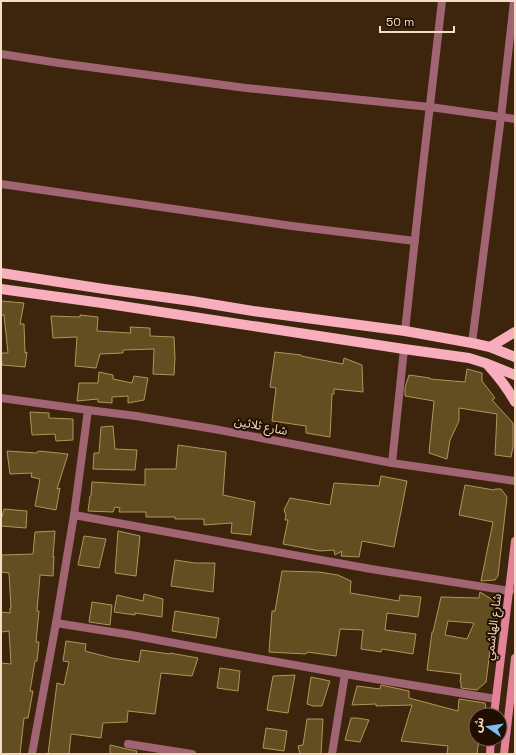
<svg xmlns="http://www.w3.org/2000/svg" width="516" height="755" font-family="'Space Grotesk','Noto Sans Arabic',sans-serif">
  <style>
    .building { fill: #624e20; stroke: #b09558; fill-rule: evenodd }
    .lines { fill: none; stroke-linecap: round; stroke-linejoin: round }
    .minor { stroke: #a06472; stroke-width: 8 }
    .secondary { stroke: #e28399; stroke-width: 8 }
    .primary { stroke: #f8aebd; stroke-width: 10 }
    .labels { text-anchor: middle; stroke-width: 4; stroke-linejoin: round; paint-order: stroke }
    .street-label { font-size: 12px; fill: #f6dcc4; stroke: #200f00 }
  </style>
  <rect width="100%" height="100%" fill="#3c250c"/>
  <!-- building -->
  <g class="building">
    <polygon points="1,301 24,303 20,324 24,324 25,353 27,352 25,367 2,365 1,353 8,353 4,315 1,315"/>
    <polygon points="80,315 98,317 97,331 131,333 130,327 150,328 150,336 174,337 175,358 174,375 153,374 154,349 123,350 123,353 100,354 96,368 75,366 77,337 53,338 51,316 80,317"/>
    <polygon points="275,352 301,355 301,356 343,364 344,358 362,365 363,392 334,389 334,394 332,394 330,437 306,433 306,426 272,421 276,388 270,387"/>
    <polygon points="467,369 482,373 482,381 495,398 492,400 513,423 513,447 511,457 495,455 497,414 459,408 459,421 450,440 447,459 429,453 434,401 405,396 405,388 409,375 430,378 430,379 465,382"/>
    <polygon points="99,372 113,375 113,379 132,383 134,376 148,378 144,400 128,403 128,396 112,397 112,403 98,402 98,399 77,401 79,383 98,383"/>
    <polygon points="30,412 49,413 49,418 73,419 73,440 56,441 55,434 32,435"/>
    <polygon points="113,426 115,449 137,450 135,470 93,469 94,453 99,453 101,427"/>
    <polygon points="178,445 226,452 223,495 255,502 251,535 231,533 232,523 204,525 204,519 175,519 175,517 146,517 146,512 119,512 120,508 115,507 113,512 112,512 88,511 90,496 91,496 92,482 145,485 145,469 176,469"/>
    <polygon points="7,451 37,453 38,451 68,454 57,489 60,488 56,510 35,506 40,479 31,477 32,473 10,474"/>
    <polygon points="381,476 407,481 394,547 362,541 359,557 341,556 342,551 335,555 334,550 320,551 283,544 288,520 285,520 286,515 284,510 290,498 330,505 334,483 379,486"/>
    <polygon points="465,485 494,490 495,489 501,489 507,497 498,576 495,580 481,581 493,522 459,515"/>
    <polygon points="4,509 27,511 26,528 1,526 1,520"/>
    <polygon points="55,531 53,557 54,556 53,576 40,575 37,611 39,611 36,642 39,642 37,661 35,661 30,691 33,691 28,718 24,718 20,754 1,754 1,663 11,664 9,631 1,632 1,612 10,613 10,608 11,608 9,573 1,572 2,555 33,554 35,532"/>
    <polygon points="118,531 140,536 136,576 115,573"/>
    <polygon points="84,536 106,539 99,568 78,565"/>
    <polygon points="175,560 195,563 215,563 213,592 171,586"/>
    <polygon points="282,571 319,572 338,575 351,581 350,593 399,601 400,595 421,597 418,617 387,613 385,630 416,634 413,654 382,649 381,652 361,649 363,630 340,629 336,656 307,652 306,654 269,652 272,611 275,611"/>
    <path d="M480 592 496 602 497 615 491 643 486 682 477 690 461 688V682H460L461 674 427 670 432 632H433L441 597 479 598ZM448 621 474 623 467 639 445 635Z"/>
    <polygon points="144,594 163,599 162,617 135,613 135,615 114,612 117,595 143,601"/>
    <polygon points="92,602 112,605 110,625 89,622"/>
    <polygon points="175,611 219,618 216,638 172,631"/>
    <polygon points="66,641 86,644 85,651 112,658 139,662 141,650 170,654 170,653 198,658 192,676 161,673 155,714 128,711 127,722 103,723 101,738 71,734 69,754 48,754 57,683 64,685 69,662 63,661"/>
    <polygon points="220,668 240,671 238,691 217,688"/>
    <polygon points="295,675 288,713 267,710 273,676"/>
    <polygon points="311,677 330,681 322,706 313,706 307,704"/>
    <polygon points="381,685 409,691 409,698 458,711 459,699 485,703 486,708 485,715 476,715 476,739 479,739 477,754 447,754 448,746 401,741 412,705 376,706 376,704 352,705 357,686 380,689"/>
    <polygon points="351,718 357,718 369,720 360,742 345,740"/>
    <polygon points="307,719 323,719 321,754 300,754 298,746 303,745"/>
    <polygon points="266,728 287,731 284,751 263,748"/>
    <polygon points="110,745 127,749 137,751 136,754 110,754"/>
  </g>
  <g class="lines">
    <!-- minor -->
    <g class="minor">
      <polyline points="1,54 59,63 246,88 430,107 515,119"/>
      <polyline points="1,184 292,226 415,241"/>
      <polyline points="405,331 421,183 442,1"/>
      <polyline points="472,343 501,117 514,1"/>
      <polyline points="1,398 88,410 136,416 214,429 392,463 515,481"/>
      <polyline points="392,463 404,349"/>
      <polyline points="74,515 371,569 510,591"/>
      <polyline points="56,623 131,635 222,652 345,674 496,699"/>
      <polyline points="128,744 192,754"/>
      <polyline points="32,754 56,623 74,515 88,410"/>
      <polyline points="332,754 345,674"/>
    </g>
    <!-- secondary -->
    <g class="secondary">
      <polyline points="494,715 515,541"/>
      <polyline points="490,754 491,739"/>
      <polyline points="504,754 515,658"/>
    </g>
    <!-- primary -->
    <g class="primary">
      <polyline points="1,273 104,289 192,301 253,311 405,331 472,343 490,347 515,357"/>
      <polyline points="1,289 102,303 404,349 469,358 485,363 515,375"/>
      <polyline points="490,347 515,332"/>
      <path d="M488 365C499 377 508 389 515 402"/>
    </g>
  </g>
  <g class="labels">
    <!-- street labels -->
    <g class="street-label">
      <text transform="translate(261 426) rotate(11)" y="4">شارع ثلاثين</text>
      <text transform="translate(493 627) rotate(-83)" y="4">شارع الهاشمي</text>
    </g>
  </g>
  <!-- border -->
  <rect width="516" height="755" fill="none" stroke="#f6dcc4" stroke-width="4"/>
  <!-- north arrow -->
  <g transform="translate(488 727) rotate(283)"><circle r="19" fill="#200f00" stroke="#76614e"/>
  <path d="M0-3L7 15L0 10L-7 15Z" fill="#7abef8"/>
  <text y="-6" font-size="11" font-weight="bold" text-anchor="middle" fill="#f6dcc4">ش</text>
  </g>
  <!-- scale -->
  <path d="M380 26v6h74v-6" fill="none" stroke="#f6dcc4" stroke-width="2"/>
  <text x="386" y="26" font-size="12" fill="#f6dcc4" stroke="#200f00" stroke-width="3" paint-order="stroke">50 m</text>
</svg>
